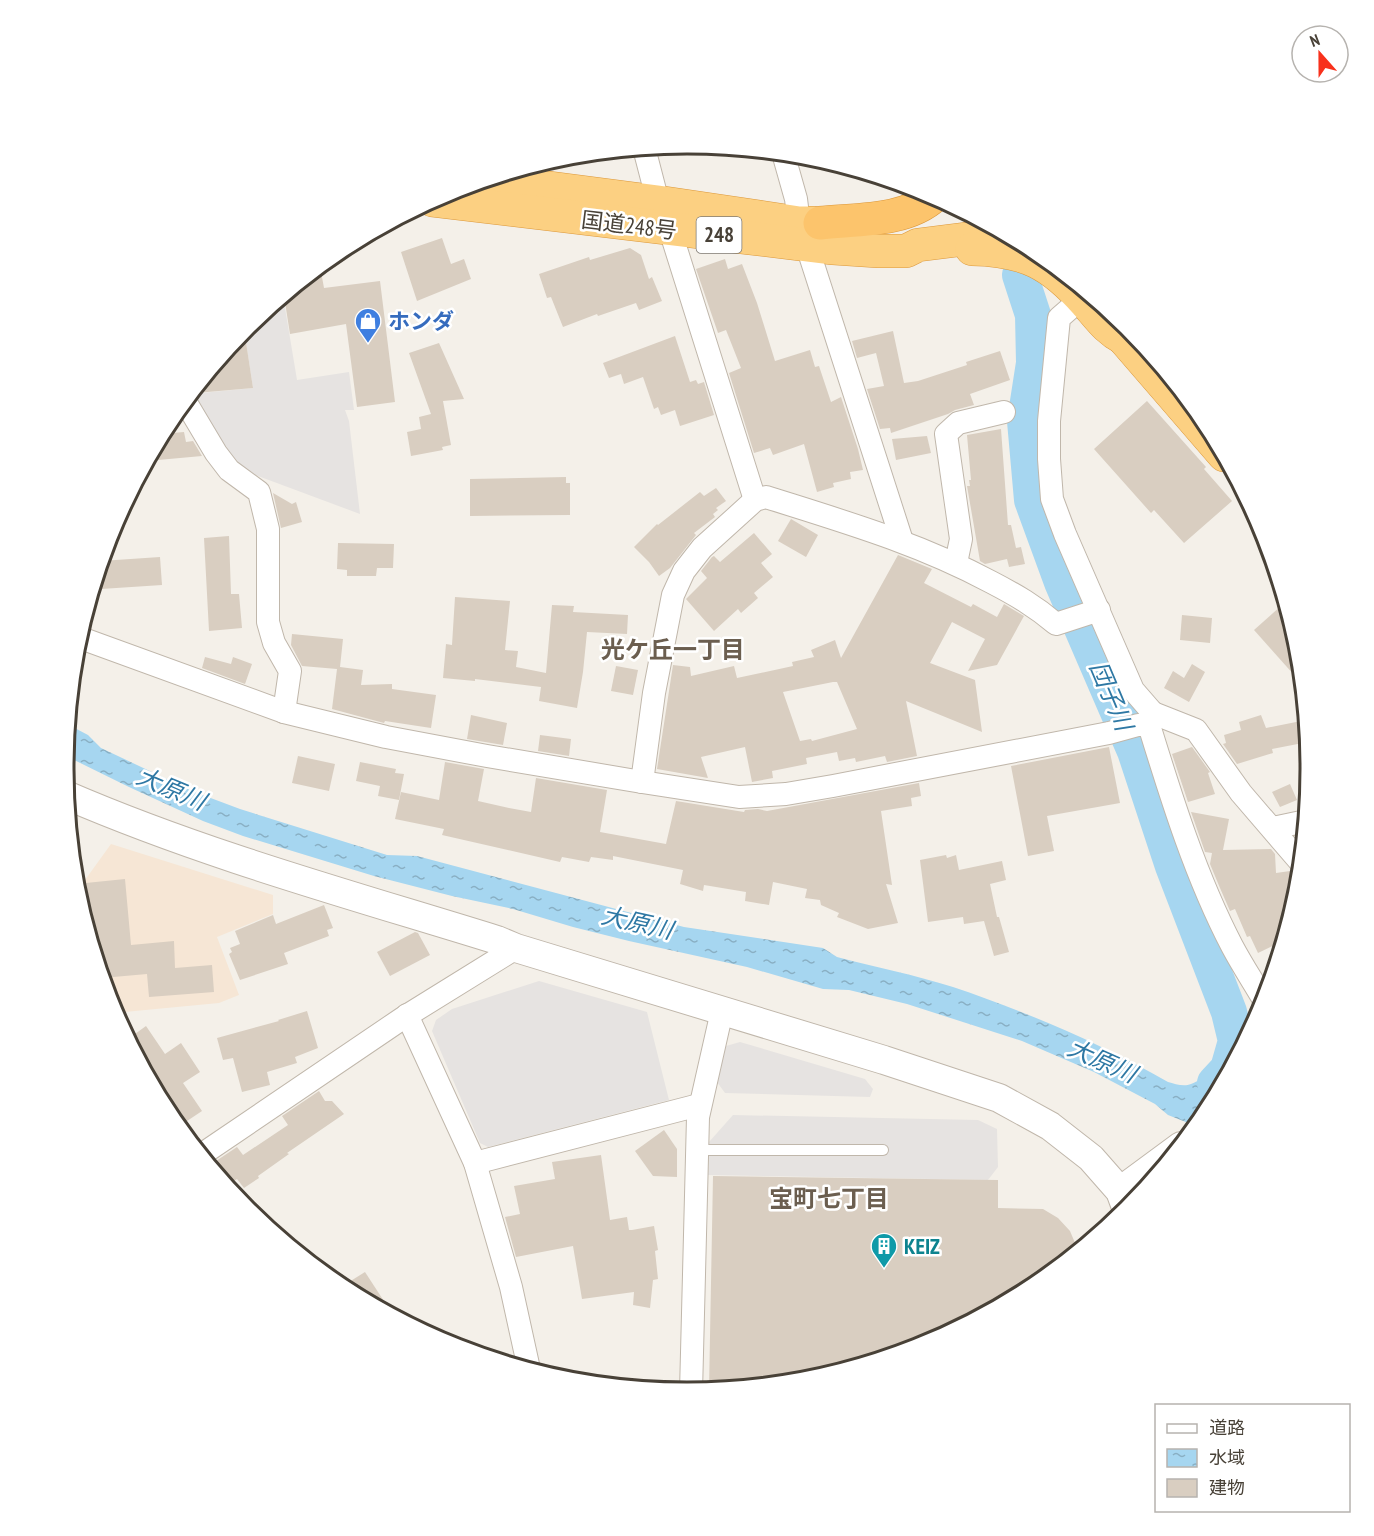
<svg xmlns="http://www.w3.org/2000/svg" width="1374" height="1536" font-family="'PT Sans Narrow','Noto Sans JP',sans-serif">
  <style>
    .commercial { fill: #f6e6d5 }
    .parking { fill: #e6e3e1 }
    .water { fill: url(#water-ripples) }
    .lines { fill: none; stroke-linecap: round; stroke-linejoin: round }
    .river { stroke: #a6d6f0; stroke-width: 36 }
    .building { fill: #d9cec1; fill-rule: evenodd }
    .service-casing { stroke: #c0b7ab; stroke-width: 12 }
    .minor-casing { stroke: #c0b7ab; stroke-width: 24 }
    .tertiary-casing { stroke: #c0b7ab; stroke-width: 30 }
    .trunk-casing { stroke: #dc983b; stroke-width: 34 }
    .motorway-casing { stroke: #dc983b; stroke-width: 34 }
    .service { stroke: #fff; stroke-width: 10 }
    .minor { stroke: #fff; stroke-width: 22 }
    .tertiary { stroke: #fff; stroke-width: 28 }
    .trunk { stroke: #fcd082; stroke-width: 33 }
    .motorway { stroke: #fcc46c; stroke-width: 33 }
    .labels { text-anchor: middle; stroke-width: 5; stroke-linejoin: round; paint-order: stroke }
    .shield { fill: #fff; stroke: #7f7a73; stroke-width: 1.5 }
    .shield-label { font-size: 21px; font-weight: bold; fill: #484137 }
    .street-label { font-size: 22px; fill: #484137; stroke: #fff }
    .shop-label { font-size: 22px; font-weight: bold; fill: #366cbe; stroke: #fff; text-anchor: start }
    .culture-label { font-size: 22px; font-weight: bold; fill: #0d838f; stroke: #fff; text-anchor: start }
    .neighbourhood-label { font-size: 24px; font-weight: bold; fill: #6b5e4f; stroke: #fff }
    .water-label { font-size: 24px; font-style: italic; fill: #2e78a4; stroke: #fff }
    .rim { fill: none; stroke: #484137; stroke-width: 3 }
  </style>
  <defs>
    <pattern id="water-ripples" width="26" height="14" patternUnits="userSpaceOnUse" patternTransform="scale(1.5)"><rect width="26" height="14" fill="#a6d6f0"/><path d="M2 4q2-2 4 0t4 0M15 11q2-2 4 0t4 0" fill="none" stroke="#89afc3"/></pattern>
  </defs>
  <rect width="100%" height="100%" fill="#f4f0e9"/>
  <!-- commercial -->
  <polygon class="commercial" points="111,844 273,895 273,914 217,937 239,995 219,1003 114,1013 90,939 85,880"/>
  <!-- parking -->
  <g class="parking">
    <polygon points="283,296 297,380 349,372 354,410 345,410 349,421 360,514 250,473 217,450 191,394 253,388 244,329"/>
    <polygon points="539,981 647,1012 669,1100 488,1147 480,1143 432,1031 436,1020 452,1009"/>
    <polygon points="740,1042 865,1079 873,1089 870,1097 725,1093 717,1082 726,1046"/>
    <polygon points="733,1115 978,1120 997,1129 998,1167 988,1180 708,1175 709,1142"/>
    <polygon points="606,1381 673,1381 673,1389 606,1384"/>
  </g>
  <!-- water -->
  <path class="water" d="M67 724 88 735 101 748 192 791 240 809 387 855 417 856 684 927 823 948 837 957C875 967 915 975 953 987 1027 1012 1100 1043 1168 1082 1175 1084 1184 1087 1191 1084 1208 1078 1218 1058 1221 1043L1247 1037 1206 1115 1196 1126 1168 1115 1155 1104 1094 1072 1022 1041 907 1004 849 990 823 989 747 967 629 941 573 927 513 909 452 896 374 876 243 836 203 821 129 787 64 755Z"/>
  <g class="lines">
    <!-- river -->
    <polyline class="river" points="1020,275 1033,315 1034,363 1025,421 1032,500 1062,582 1135,751 1173,866 1229,1012 1236,1041 1228,1069 1215,1083"/>
  </g>
  <!-- building -->
  <g class="building">
    <polygon points="442,238 451,264 464,259 471,279 417,301 401,252"/>
    <polygon points="630,248 641,255 649,279 652,277 662,301 639,310 636,303 598,316 597,314 563,327 551,297 547,298 539,274 589,257 590,260"/>
    <polygon points="725,259 728,269 742,264 757,303 775,361 810,350 815,367 819,366 831,402 841,397 858,449 863,470 850,472 851,479 833,483 834,487 817,492 804,444 773,455 770,448 754,453 729,373 741,368 726,330 718,333 696,269"/>
    <polygon points="320,266 324,288 380,281 395,402 357,407 346,324 290,334 284,296"/>
    <polygon points="244,329 253,388 196,393 193,391"/>
    <polygon points="893,331 904,383 918,381 967,365 966,362 1000,351 1010,380 970,394 974,405 955,410 948,414 891,433 890,428 880,429 867,389 884,386 876,353 857,358 852,341"/>
    <polygon points="675,336 690,382 696,380 698,384 704,382 714,415 680,426 675,410 661,415 658,407 654,409 643,377 624,384 621,374 609,378 603,363"/>
    <polygon points="439,343 464,399 443,401 451,445 442,447 443,450 411,456 407,432 421,429 419,417 431,414 409,353"/>
    <polygon points="1147,401 1206,467 1204,469 1232,501 1184,543 1154,510 1151,513 1094,449"/>
    <polygon points="1001,429 1008,525 1011,525 1016,548 1021,547 1025,564 1009,567 1007,559 985,564 980,561 967,486 970,486 969,480 971,480 967,435"/>
    <polygon points="184,432 186,442 193,441 202,456 147,461 161,434"/>
    <polygon points="927,436 931,453 896,460 892,439"/>
    <polygon points="566,477 566,483 570,483 570,515 470,516 470,479"/>
    <polygon points="716,488 726,501 716,508 718,510 713,514 715,517 694,533 696,535 670,568 659,576 649,562 634,547 657,524 658,525 700,492 704,496"/>
    <polygon points="273,493 292,504 296,502 302,522 281,528"/>
    <polygon points="791,519 818,535 806,557 778,541"/>
    <polygon points="754,533 772,554 761,563 773,577 754,593 758,598 741,613 738,609 714,631 686,599 707,578 701,571 712,557 714,556 720,562"/>
    <polygon points="229,536 231,594 239,594 242,628 209,631 204,538"/>
    <polygon points="338,543 394,544 393,568 377,568 376,576 347,576 347,570 337,569"/>
    <path d="M898 555 932 569 924 583 971 607 973 604 997 617 1004 604 1024 616 997 665 968 671 985 639 952 622 930 663 975 680 982 732 906 701 917 756 887 762 885 756 856 762 855 758 839 761 837 752 806 758 807 764 772 771 773 778 752 782 745 747 701 757 708 778 657 769 673 665 690 667 691 676 734 666 737 678 793 666 792 662 814 657 811 650 835 640 841 658ZM833 682H837L857 729 812 741 811 739 800 741 783 692Z"/>
    <polygon points="160,557 162,585 101,589 101,561"/>
    <polygon points="455,597 510,601 505,650 518,651 516,667 546,673 552,605 574,606 573,612 628,615 627,634 587,632 583,672 577,708 539,701 541,687 475,679 475,681 443,678 446,644 452,645"/>
    <polygon points="1282,605 1289,612 1299,647 1303,685 1254,630"/>
    <polygon points="1182,615 1212,618 1210,643 1180,640"/>
    <polygon points="292,634 343,639 340,667 363,670 361,685 392,684 392,689 436,695 431,728 385,721 384,723 332,709 337,669 302,666 291,645"/>
    <polygon points="205,657 231,664 233,657 252,664 245,684 202,668"/>
    <polygon points="1192,664 1205,672 1189,702 1164,688 1173,671 1184,678"/>
    <polygon points="616,666 638,670 633,695 611,691"/>
    <polygon points="471,715 507,723 503,745 467,739"/>
    <polygon points="1261,715 1266,728 1306,720 1308,742 1272,749 1273,753 1237,764 1223,744 1226,743 1224,735 1241,730 1239,722"/>
    <polygon points="540,735 571,739 569,756 538,751"/>
    <polygon points="1109,747 1120,803 1047,816 1054,851 1028,856 1011,766"/>
    <polygon points="1192,747 1210,772 1208,773 1215,794 1188,802 1172,754"/>
    <polygon points="298,756 335,764 329,791 292,783"/>
    <polygon points="360,762 396,769 395,773 404,774 399,800 378,796 380,786 356,781"/>
    <polygon points="445,762 484,769 478,801 509,808 531,812 536,778 607,790 600,832 666,844 676,801 744,812 745,810 758,809 767,811 919,783 921,796 911,798 912,806 881,811 892,885 886,884 898,923 868,929 837,917 839,913 821,905 820,900 805,898 807,889 773,882 769,905 745,901 746,892 704,885 703,891 680,884 683,870 613,856 613,860 591,857 589,862 562,857 560,862 442,835 444,829 395,819 401,792 439,800"/>
    <polygon points="1290,784 1297,800 1280,807 1272,792"/>
    <polygon points="1191,812 1229,819 1223,850 1271,849 1275,854 1276,873 1290,871 1295,875 1298,894 1283,941 1258,953 1250,936 1247,937 1235,909 1230,911 1220,888 1210,864 1212,853 1205,852"/>
    <polygon points="946,855 947,858 956,855 959,870 1002,861 1006,880 990,884 997,917 999,917 1009,952 994,956 984,921 964,924 963,917 928,922 920,860"/>
    <polygon points="125,879 131,945 174,941 175,968 212,965 214,992 149,997 147,974 102,978 77,895 87,894 86,883"/>
    <polygon points="324,905 333,928 327,930 329,936 284,953 288,964 240,980 229,954 232,952 230,948 240,944 235,931 273,915 276,924"/>
    <polygon points="415,932 418,933 430,955 390,976 377,952"/>
    <polygon points="307,1011 318,1048 295,1057 297,1063 267,1072 270,1085 242,1092 233,1058 223,1060 217,1038 279,1021 278,1020"/>
    <polygon points="146,1026 165,1054 181,1043 200,1072 183,1083 202,1111 178,1127 168,1114 128,1039"/>
    <polygon points="319,1091 325,1101 332,1101 344,1114 287,1153 289,1154 258,1176 259,1178 244,1188 237,1179 230,1184 227,1180 224,1182 210,1165 237,1147 243,1155 288,1125 282,1116"/>
    <polygon points="664,1130 677,1149 677,1177 653,1176 635,1151"/>
    <polygon points="601,1155 610,1220 627,1217 629,1230 632,1230 654,1226 658,1250 655,1251 658,1279 653,1280 650,1308 633,1305 634,1292 582,1299 573,1246 516,1257 505,1217 520,1214 514,1186 555,1179 552,1162"/>
    <polygon points="713,1176 998,1180 998,1208 1043,1209 1058,1218 1070,1231 1078,1250 1033,1287 925,1345 808,1380 709,1390"/>
    <polygon points="365,1272 393,1315 341,1287"/>
  </g>
  <g class="lines">
    <!-- service casing -->
    <g class="service-casing">
      <polyline id="service" points="698,1150 883,1150"/>
    </g>
    <!-- minor casing -->
    <g class="minor-casing">
      <g id="minor">
        <polyline points="644,148 658,202"/>
        <polyline points="783,153 796,199 799,223"/>
        <polyline points="670,230 755,500"/>
        <polyline points="807,246 902,541"/>
        <polyline points="1082,298 1059,318 1049,421 1049,459 1052,499 1065,534 1133,690 1153,713"/>
        <polyline points="185,401 216,453 229,470 259,492 268,529 268,622 274,643 290,671 284,712"/>
        <polyline points="956,563 961,539 946,434 958,423 1004,412"/>
        <polyline points="78,637 284,712 386,737 487,756 642,782 739,797 786,794 833,786 1109,733 1138,725 1149,725 1153,713 1196,730 1241,793 1302,864"/>
        <path d="M1149 725C1172 800 1196 877 1232 946 1242 965 1254 983 1265 1002"/>
        <path d="M642 782 654 693 673 595 684 571 702 548 755 500 766 497C845 522 918 543 991 582 1016 595 1035 606 1056 624L1099 610"/>
        <polyline points="1273,828 1306,821"/>
        <polyline points="407,1015 475,1163 511,1287 529,1369"/>
        <polyline points="201,1155 403,1018 516,948"/>
        <polyline points="475,1163 699,1105"/>
        <polyline points="691,1392 698,1117 722,1011"/>
      </g>
    </g>
    <!-- tertiary casing -->
    <g class="tertiary-casing">
      <g id="tertiary">
        <path d="M66 795C205 855 352 895 497 940L516 948 884 1060 999 1098 1050 1126 1091 1158 1120 1191 1127 1210"/>
        <polyline points="1120,1191 1181,1146"/>
      </g>
    </g>
    <!-- trunk casing -->
    <g class="trunk-casing">
      <g id="trunk">
        <polyline points="487,180 658,202 799,223 812,223"/>
        <polyline points="432,200 833,248 878,251 906,251 918,245 1005,234"/>
        <path d="M972 249C1025 250 1051 263 1086 303 1099 317 1106 329 1123 338"/>
        <polyline points="1114,319 1123,338 1224,455"/>
      </g>
    </g>
    <!-- motorway casing -->
    <g class="motorway-casing">
      <path id="motorway" d="M820 223C856 219 906 222 934 196"/>
    </g>
    <!-- service -->
    <use href="#service" class="service"/>
    <!-- minor -->
    <use href="#minor" class="minor"/>
    <!-- tertiary -->
    <use href="#tertiary" class="tertiary"/>
    <!-- trunk -->
    <use href="#trunk" class="trunk"/>
    <!-- motorway -->
    <use href="#motorway" class="motorway"/>
  </g>
  <!-- icons -->
  <defs>
    <g id="shop-pin" transform="scale(1.35)"><path d="M0 17L-7.5 6A9.5 9.5 0 1 1 7.5 6Z" fill="#3f7fe0" stroke="#fff"/><path d="M-5-2.5h2.3a2.7 3.5 0 0 1 5.4 0H5L5.5 6h-11ZM-1.5-2.5h3a1.5 2.3 0 0 0-3 0Z" fill="#fff"/></g>
    <g id="building-pin" transform="scale(1.35)"><path d="M0 17L-7.5 6A9.5 9.5 0 1 1 7.5 6Z" fill="#0f9aa8" stroke="#fff"/><path d="M-4-6H4V6H1V3H-1V6H-4ZM-2.5-4.3h1.7v1.8h-1.7ZM.8-4.3h1.7v1.8H.8ZM-2.5-1h1.7V.8h-1.7ZM.8-1h1.7V.8H.8Z" fill="#fff"/></g>
  </defs>
  <g fill-rule="evenodd">
    <use href="#shop-pin" x="368" y="321"/>
    <use href="#building-pin" x="884" y="1246"/>
  </g>
  <g class="labels">
    <!-- shield labels -->
    <rect class="shield" x="696.5" y="217" width="45" height="36" rx="4.5"/>
    <g class="shield-label">
      <text x="719" y="242">248</text>
    </g>
    <!-- street labels -->
    <g class="street-label">
      <text transform="translate(629 225) rotate(7)" y="8">国道248号</text>
    </g>
    <!-- shop labels -->
    <g class="shop-label">
      <text x="388" y="329">ホンダ</text>
    </g>
    <!-- culture labels -->
    <g class="culture-label">
      <text x="904" y="1254">KEIZ</text>
    </g>
    <!-- neighbourhood labels -->
    <g class="neighbourhood-label">
      <text x="673" y="658">光ケ丘一丁目</text>
      <text x="829" y="1207">宝町七丁目</text>
    </g>
    <!-- water labels -->
    <g class="water-label">
      <text transform="translate(1111 696) rotate(67)" y="8">団子川</text>
      <text transform="translate(171 789) rotate(23)" y="8">大原川</text>
      <text transform="translate(637 923) rotate(13)" y="8">大原川</text>
      <text transform="translate(1102 1061) rotate(24)" y="8">大原川</text>
    </g>
  </g>
  <!-- crop -->
  <path d="M0 0H1374V1536H0ZM687 154H687A613 613 0 0 1 1300 767V769A613 613 0 0 1 687 1382H687A613 613 0 0 1 74 769V767A613 613 0 0 1 687 154Z" fill="#fff" fill-rule="evenodd"/>
  <path class="rim" d="M687 154H687A613 613 0 0 1 1300 767V769A613 613 0 0 1 687 1382H687A613 613 0 0 1 74 769V767A613 613 0 0 1 687 154Z"/>
  <!-- legend -->
  <rect x="1155" y="1404" width="195" height="108" fill="#ffffff" stroke="#b6b3af" stroke-width="1.5"/>
  <rect x="1167" y="1424" width="30" height="9" fill="#ffffff" stroke="#b6b3af" stroke-width="1.5"/>
  <text x="1209" y="1434" font-size="18" fill="#484137">道路</text>
  <rect x="1167" y="1449" width="30" height="18" fill="url(#water-ripples)" stroke="#b6b3af" stroke-width="1.5"/>
  <text x="1209" y="1464" font-size="18" fill="#484137">水域</text>
  <rect x="1167" y="1479" width="30" height="18" fill="#d9cec1" stroke="#b6b3af" stroke-width="1.5"/>
  <text x="1209" y="1494" font-size="18" fill="#484137">建物</text>
  <!-- north arrow -->
  <g transform="translate(1320 54) rotate(339)"><circle r="28" fill="#ffffff" stroke="#b6b3af" stroke-width="1.5"/>
  <path d="M0-4.5L10 22L0 15L-10 22Z" fill="#f8311c"/>
  <text y="-9" font-size="16" font-weight="bold" text-anchor="middle" fill="#484137">N</text>
  </g>
</svg>
